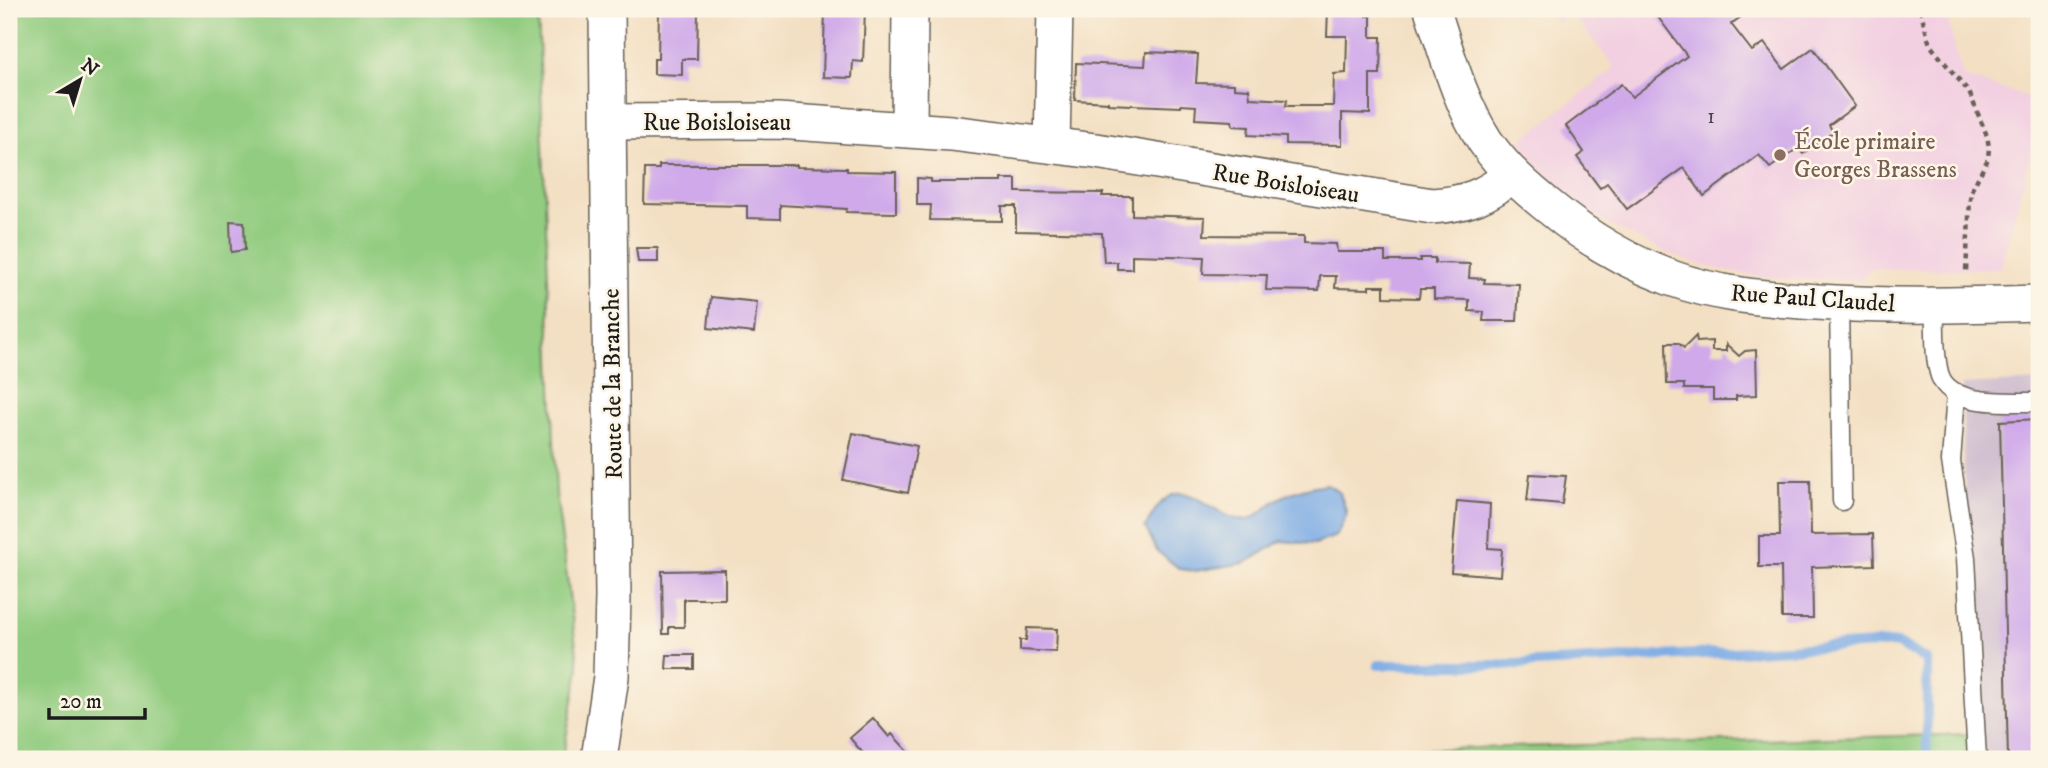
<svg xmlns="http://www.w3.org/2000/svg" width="2048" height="768" font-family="'IM FELL DW Pica',serif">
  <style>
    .built { fill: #f2cfe1 }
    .industrial { fill: #cfbdcf }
    .green { fill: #92cc80; stroke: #57744e; stroke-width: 2 }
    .water { fill: #7babe5; stroke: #4c6480; stroke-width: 2 }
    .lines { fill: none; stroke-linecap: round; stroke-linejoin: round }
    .stream { stroke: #7babe5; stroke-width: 10 }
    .building { fill: #cfa9ea }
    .service-casing { stroke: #676056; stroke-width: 21 }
    .minor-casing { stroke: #676056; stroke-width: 38 }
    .path { stroke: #676056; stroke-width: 4.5; stroke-dasharray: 5 5; stroke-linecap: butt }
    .service { stroke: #fff; stroke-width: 18 }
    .minor { stroke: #fff; stroke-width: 35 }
    .education-dot { fill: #8d6e63; stroke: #fcf5e5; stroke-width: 2.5 }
    .labels { text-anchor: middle; stroke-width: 5; stroke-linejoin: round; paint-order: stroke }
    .number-label { font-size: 21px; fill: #493f50 }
    .street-label { font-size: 24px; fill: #1c1c1c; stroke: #fcf5e5 }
    .education-label { font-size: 24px; fill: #785e54; stroke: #fcf5e5; text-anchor: start }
  </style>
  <rect width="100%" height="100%" fill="#fcf5e5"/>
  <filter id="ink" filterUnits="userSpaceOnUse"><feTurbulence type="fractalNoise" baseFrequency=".0143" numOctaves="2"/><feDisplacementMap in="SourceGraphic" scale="14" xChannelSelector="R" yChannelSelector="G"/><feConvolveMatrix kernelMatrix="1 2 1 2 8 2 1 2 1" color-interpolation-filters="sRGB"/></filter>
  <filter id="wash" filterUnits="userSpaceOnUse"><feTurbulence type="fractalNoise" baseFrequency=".00686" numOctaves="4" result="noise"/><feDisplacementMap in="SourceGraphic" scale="28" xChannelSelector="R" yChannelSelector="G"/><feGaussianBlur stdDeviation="1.57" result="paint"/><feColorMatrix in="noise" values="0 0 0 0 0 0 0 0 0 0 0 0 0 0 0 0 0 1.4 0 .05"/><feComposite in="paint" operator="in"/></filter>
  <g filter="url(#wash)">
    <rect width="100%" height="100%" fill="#f3dfc2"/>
    <!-- built -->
    <polygon class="built" points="1547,9 1945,9 1963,77 2039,100 2039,122 2000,269 1869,269 1862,280 1794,279 1748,275 1703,266 1666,252 1608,224 1579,204 1539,168 1520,141 1615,68 1571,12 1557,22"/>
    <!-- industrial -->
    <polygon class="industrial" points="2039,381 2039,759 1971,759 1962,385"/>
    <!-- green -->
    <g class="green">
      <polygon points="9,9 538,9 556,494 579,669 562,759 9,759"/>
      <polygon points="1971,734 1971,759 1409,759 1408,750"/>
    </g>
    <!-- water -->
    <path class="water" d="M1327 484 1340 493 1347 514 1336 536 1315 544 1282 541 1245 563 1195 571 1180 569 1157 551 1145 527C1150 520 1154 510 1160 504 1189 471 1218 526 1249 519 1260 516 1270 503 1280 498 1295 490 1311 486 1327 484Z"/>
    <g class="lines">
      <!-- stream -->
      <polyline class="stream" points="1378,665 1499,665 1896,643 1927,660 1927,759"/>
    </g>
    <g id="blocks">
      <!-- building -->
      <g class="building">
        <polygon points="659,9 698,9 697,59 682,59 682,75 654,74 654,59 658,59"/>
        <polygon points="825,9 865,9 863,62 853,61 852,78 823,77"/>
        <polygon points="1328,9 1366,9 1366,16 1371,16 1371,37 1381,37 1380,74 1370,74 1370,114 1342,113 1342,145 1286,144 1286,137 1248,135 1249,127 1233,126 1232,121 1195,119 1196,106 1181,105 1181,107 1108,104 1108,102 1075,100 1076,63 1145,66 1146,52 1198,54 1196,83 1234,84 1234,88 1249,89 1250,98 1287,100 1286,106 1333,106 1334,74 1346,73 1347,36 1327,36"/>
        <polygon points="1652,9 1752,9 1731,24 1752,51 1764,43 1784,69 1813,48 1855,106 1829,125 1833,132 1803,154 1798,148 1770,168 1759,155 1704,196 1684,168 1627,209 1607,183 1600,188 1577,157 1584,152 1566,126 1621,84 1632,97 1687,56"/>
        <polygon points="659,165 797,165 797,167 847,168 847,171 896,172 896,213 846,212 847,209 780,205 780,219 747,218 747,206 644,204 645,169 659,169"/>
        <polygon points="917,178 931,179 931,182 1001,182 1001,179 1016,179 1016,192 1103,193 1102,196 1132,196 1132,215 1205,217 1204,235 1304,236 1304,243 1336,244 1337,252 1385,252 1385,261 1420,261 1420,258 1435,258 1435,263 1470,264 1469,278 1485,279 1484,283 1519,284 1517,321 1483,321 1484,312 1469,311 1469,300 1434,299 1434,289 1420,289 1419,298 1384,297 1384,286 1369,286 1369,289 1335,288 1336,276 1320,276 1319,291 1266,290 1267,275 1203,274 1204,257 1132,255 1132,269 1117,269 1117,262 1104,262 1102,233 1016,231 1016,206 1002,206 1002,221 930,220 931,205 917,205"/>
        <polygon points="230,221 244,222 245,250 231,252"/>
        <polygon points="636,248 658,248 658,262 638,262"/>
        <polygon points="711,297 757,302 754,333 708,328"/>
        <polygon points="1696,336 1697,342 1712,341 1712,351 1726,351 1726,344 1739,356 1745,351 1756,350 1757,395 1736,396 1736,400 1713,400 1713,389 1684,389 1684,384 1667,384 1666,343 1678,343 1684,348"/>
        <polygon points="2039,419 2039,759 2008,759 2000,421"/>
        <polygon points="853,433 917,446 908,493 843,480"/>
        <polygon points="1530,474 1566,476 1562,504 1527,501"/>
        <polygon points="1779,481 1810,481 1811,535 1873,534 1874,565 1812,567 1813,618 1782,618 1781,567 1759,567 1759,536 1780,536"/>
        <polygon points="1457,501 1490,504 1488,548 1502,549 1500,576 1451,572"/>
        <polygon points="725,570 725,599 684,599 684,627 669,627 669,634 663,634 662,571"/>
        <polygon points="1027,628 1057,629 1056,652 1020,650 1020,640 1026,640"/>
        <polygon points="667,655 694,655 694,669 666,669"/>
        <polygon points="873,718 889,737 892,734 915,759 865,759 867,758 850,738"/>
      </g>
    </g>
  </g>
  <g filter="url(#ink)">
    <use href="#blocks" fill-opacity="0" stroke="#676056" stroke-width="2"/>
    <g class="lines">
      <!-- service casing -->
      <g class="service-casing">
        <g id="service">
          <polyline points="1839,304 1842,501"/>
          <path d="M1934 306C1936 327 1933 355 1940 376 1952 408 2012 401 2039 402"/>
          <polyline points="1956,393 1951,461 1966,558 1977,759"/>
        </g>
      </g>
      <!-- minor casing -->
      <g class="minor-casing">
        <g id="minor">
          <path d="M1432 9C1447 53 1459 101 1485 141 1503 168 1527 189 1552 209 1587 238 1628 262 1671 278 1717 295 1768 299 1817 302 1891 307 1965 305 2039 303"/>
          <path d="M609 122 778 121 951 133 1096 151 1432 206C1465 204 1488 196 1512 174"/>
          <polyline points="909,129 910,9"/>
          <polyline points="1052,145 1055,9"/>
          <polyline points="599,759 611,677 613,597 607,9"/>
        </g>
      </g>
      <!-- path -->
      <polyline class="path" points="1920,9 1930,45 1969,92 1987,136 1989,147 1988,159 1971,191 1970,200 1966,271"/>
      <!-- service -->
      <use href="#service" class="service"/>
      <!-- minor -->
      <use href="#minor" class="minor"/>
    </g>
  </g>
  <!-- markers -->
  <circle class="education-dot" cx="1780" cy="155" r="7"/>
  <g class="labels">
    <!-- number labels -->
    <g class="number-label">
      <text x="1711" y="123">1</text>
    </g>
    <!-- street labels -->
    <g class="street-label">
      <text x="717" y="130">Rue Boisloiseau</text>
      <text transform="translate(1286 183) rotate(9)" y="8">Rue Boisloiseau</text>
      <text transform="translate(1813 298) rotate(4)" y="8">Rue Paul Claudel</text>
      <text transform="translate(612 384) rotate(-91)" y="8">Route de la Branche</text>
    </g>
    <!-- education labels -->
    <g class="education-label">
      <text x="1794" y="149">École primaire<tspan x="1794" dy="28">Georges Brassens</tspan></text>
    </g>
  </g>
  <!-- margin -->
  <rect width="2048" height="768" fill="none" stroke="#fcf5e5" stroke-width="35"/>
  <!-- north arrow -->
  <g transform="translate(80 80) rotate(38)" stroke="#fcf5e5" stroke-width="5" paint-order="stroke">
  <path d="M0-5L12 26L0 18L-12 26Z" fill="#1c1c1c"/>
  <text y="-10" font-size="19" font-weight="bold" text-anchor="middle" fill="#1c1c1c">N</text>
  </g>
  <!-- scale -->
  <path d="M49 708v10h96v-10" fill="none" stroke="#1c1c1c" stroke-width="3.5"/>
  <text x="60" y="708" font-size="21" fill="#1c1c1c" stroke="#fcf5e5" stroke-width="5" paint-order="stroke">20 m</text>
</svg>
